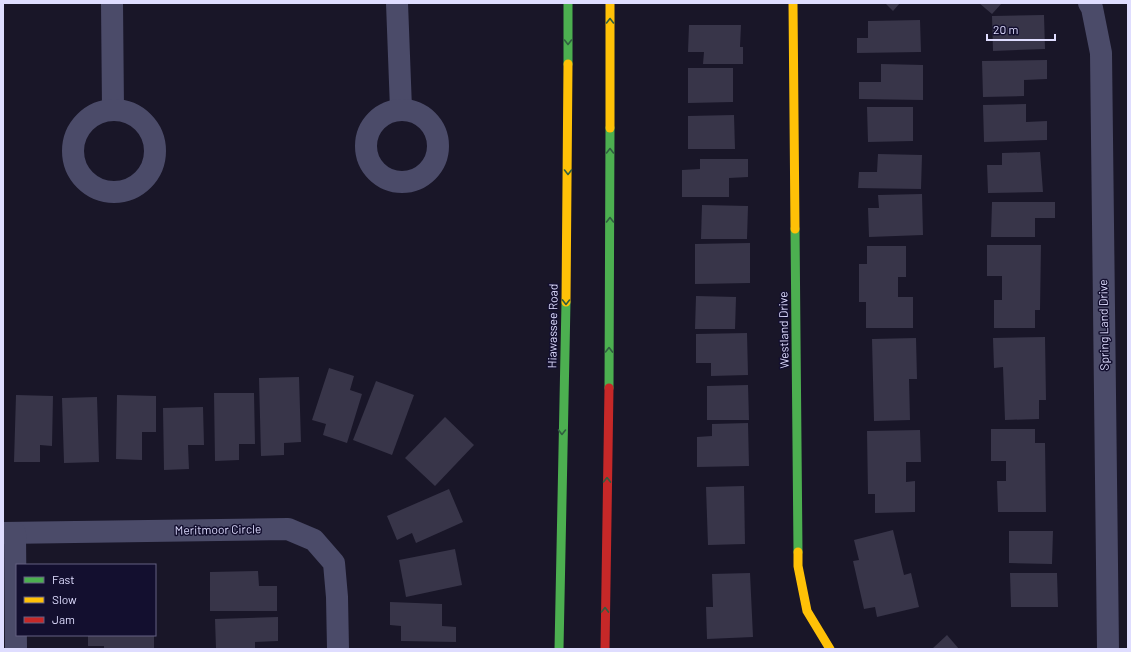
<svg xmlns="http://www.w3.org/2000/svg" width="1131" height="652" font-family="Barlow,sans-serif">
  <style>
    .building { fill: #383549 }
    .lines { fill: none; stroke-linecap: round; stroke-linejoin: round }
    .street { stroke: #4b4b69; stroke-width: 22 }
    .fast { stroke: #4caf50; stroke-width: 9 }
    .slow { stroke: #ffc107; stroke-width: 9 }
    .jam { stroke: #c62828; stroke-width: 9 }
    .oneway { stroke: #305f40 }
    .labels { text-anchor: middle; stroke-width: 3; stroke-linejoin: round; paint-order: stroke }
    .street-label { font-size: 12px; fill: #dfddff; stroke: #130f2f }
  </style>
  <rect width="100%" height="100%" fill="#191628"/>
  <!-- building -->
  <g class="building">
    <polygon points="885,3 900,3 893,11"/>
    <polygon points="979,3 1002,3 992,14"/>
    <polygon points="1044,15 1045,49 993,51 992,16"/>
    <polygon points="920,20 921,52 857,53 857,38 868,38 868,21"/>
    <polygon points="689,25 741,25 740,47 743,47 743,64 703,64 704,52 688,52"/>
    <polygon points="1047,60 1047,79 1024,80 1024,96 983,97 982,61"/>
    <polygon points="881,64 923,65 923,100 859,99 859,82 881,82"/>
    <polygon points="688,68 733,68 733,102 688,103"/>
    <polygon points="1026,104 1026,122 1047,121 1047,140 984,142 983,105"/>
    <polygon points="867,107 913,107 913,141 868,142"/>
    <polygon points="734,115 735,149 688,149 688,116"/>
    <polygon points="1040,152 1043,192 988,193 987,165 1002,165 1002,153"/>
    <polygon points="878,154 922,155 921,189 858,188 859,172 877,172"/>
    <polygon points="700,159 748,159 748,177 729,178 729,197 682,197 682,170 700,169"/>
    <polygon points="922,194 923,235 869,237 868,208 879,208 878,195"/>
    <polygon points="992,202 1055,202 1055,218 1035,218 1035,237 991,237"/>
    <polygon points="702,205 748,206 747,239 701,239"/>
    <polygon points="750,243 750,283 695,284 695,244"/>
    <polygon points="987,245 1041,245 1040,310 1035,310 1035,328 994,328 994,300 1002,300 1002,276 987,276"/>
    <polygon points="867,246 906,246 906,277 898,277 898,297 913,297 913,328 866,328 866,302 859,302 859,264 867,264"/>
    <polygon points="696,296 736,297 735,329 695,329"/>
    <polygon points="747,333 748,375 711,376 711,363 696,363 696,334"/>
    <polygon points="1045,337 1046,400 1039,400 1039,419 1005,420 1003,367 994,368 993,338"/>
    <polygon points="916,338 917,379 909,379 910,420 874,421 872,339"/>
    <polygon points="329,368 354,376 350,390 362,394 347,443 323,435 326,424 312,420"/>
    <polygon points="299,377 301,442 284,443 284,455 261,456 259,378"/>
    <polygon points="376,381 414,395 392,455 353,440"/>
    <polygon points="748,385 749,420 707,420 707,386"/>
    <polygon points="214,393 254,393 255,444 239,444 239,460 215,461"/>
    <polygon points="16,395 53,396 52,446 40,445 40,462 14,462"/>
    <polygon points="117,395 156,396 156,432 142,432 142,460 116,459"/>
    <polygon points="97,397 99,462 64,463 62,398"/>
    <polygon points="203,407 204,445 188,445 189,469 164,470 163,408"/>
    <polygon points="445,417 474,445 435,486 405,458"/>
    <polygon points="748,423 749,466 697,467 697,437 712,436 712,424"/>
    <polygon points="991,429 1035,429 1035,443 1045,443 1046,512 998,512 997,481 1006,481 1006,461 991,461"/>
    <polygon points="920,430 921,462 906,462 906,482 915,481 915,512 875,513 875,494 868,494 867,431"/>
    <polygon points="744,486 745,544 708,545 706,487"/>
    <polygon points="449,489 463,522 416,543 412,533 397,540 387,516"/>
    <polygon points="893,530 904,575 911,573 919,607 877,617 875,607 864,609 853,561 859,560 854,540"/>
    <polygon points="1009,531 1053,531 1052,564 1009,563"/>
    <polygon points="455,549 462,585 406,597 399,560"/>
    <polygon points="258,571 259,586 277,586 277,611 210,611 210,572"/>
    <polygon points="750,573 753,637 707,639 706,607 713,607 712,574"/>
    <polygon points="1010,573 1057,573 1058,607 1011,607"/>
    <polygon points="390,602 442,604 442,626 456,627 456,642 401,641 401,626 390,625"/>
    <polygon points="278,617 278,641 255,642 255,649 216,649 215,619"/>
    <polygon points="88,635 154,635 154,649 104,649 104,646 88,646"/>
    <polygon points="947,635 959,649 932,649"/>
  </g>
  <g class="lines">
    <!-- street -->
    <g class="street">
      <polyline points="112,3 113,109"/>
      <polyline points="397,3 401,109"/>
      <polyline points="1089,3 1092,8 1101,53 1108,649"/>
      <circle cx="114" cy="151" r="41"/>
      <circle cx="402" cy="146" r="36"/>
      <polyline points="3,533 288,529 314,540 334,563 337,597 338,649"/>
      <polyline points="15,533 16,649"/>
    </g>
    <!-- fast -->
    <g class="fast">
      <polyline points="568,3 568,64"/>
      <polyline points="795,229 798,552"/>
      <polyline points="609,388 610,128"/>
      <polyline points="559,649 566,302"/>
    </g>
    <!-- slow -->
    <g class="slow">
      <polyline points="610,3 610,128"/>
      <polyline points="793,3 795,229"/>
      <polyline points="566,302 568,64"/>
      <polyline points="798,552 798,566 807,611 830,649"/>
    </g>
    <!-- jam -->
    <polyline class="jam" points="605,649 609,388"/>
  </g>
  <!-- one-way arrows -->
  <defs><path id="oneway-chevron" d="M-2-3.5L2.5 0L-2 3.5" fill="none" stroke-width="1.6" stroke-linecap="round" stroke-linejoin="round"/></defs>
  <g class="oneway">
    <use href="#oneway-chevron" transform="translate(610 21) rotate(-90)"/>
    <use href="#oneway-chevron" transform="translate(568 42) rotate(90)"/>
    <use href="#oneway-chevron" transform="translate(610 151) rotate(-90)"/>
    <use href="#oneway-chevron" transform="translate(568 172) rotate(90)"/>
    <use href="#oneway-chevron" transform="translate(610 220) rotate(-90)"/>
    <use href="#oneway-chevron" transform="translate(566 302) rotate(91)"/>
    <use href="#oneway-chevron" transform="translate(609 350) rotate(-89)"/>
    <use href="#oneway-chevron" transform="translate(562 432) rotate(91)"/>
    <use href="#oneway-chevron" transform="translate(607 480) rotate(-89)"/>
    <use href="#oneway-chevron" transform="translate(605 610) rotate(-89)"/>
  </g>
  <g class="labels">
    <!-- street labels -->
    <g class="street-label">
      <text transform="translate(1104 325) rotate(-91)" y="4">Spring Land Drive</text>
      <text transform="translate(553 326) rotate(-89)" y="4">Hiawassee Road</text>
      <text transform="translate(784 330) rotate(-91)" y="4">Westland Drive</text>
      <text transform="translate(218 530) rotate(-1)" y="4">Meritmoor Circle</text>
    </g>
  </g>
  <!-- border -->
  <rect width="1131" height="652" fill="none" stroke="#dfddff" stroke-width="8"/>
  <!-- legend -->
  <rect x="16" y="564" width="140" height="72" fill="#130f2f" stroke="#656182"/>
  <rect x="24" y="577" width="20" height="6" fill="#4caf50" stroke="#656182"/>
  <text x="52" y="584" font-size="12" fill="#dfddff">Fast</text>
  <rect x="24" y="597" width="20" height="6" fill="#ffc107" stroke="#656182"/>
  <text x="52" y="604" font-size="12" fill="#dfddff">Slow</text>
  <rect x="24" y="617" width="20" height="6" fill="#c62828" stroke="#656182"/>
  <text x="52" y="624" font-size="12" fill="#dfddff">Jam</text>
  <!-- scale -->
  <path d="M987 34v6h68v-6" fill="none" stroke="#dfddff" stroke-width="2"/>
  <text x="993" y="34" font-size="12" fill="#dfddff" stroke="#130f2f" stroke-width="3" paint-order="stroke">20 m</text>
</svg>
